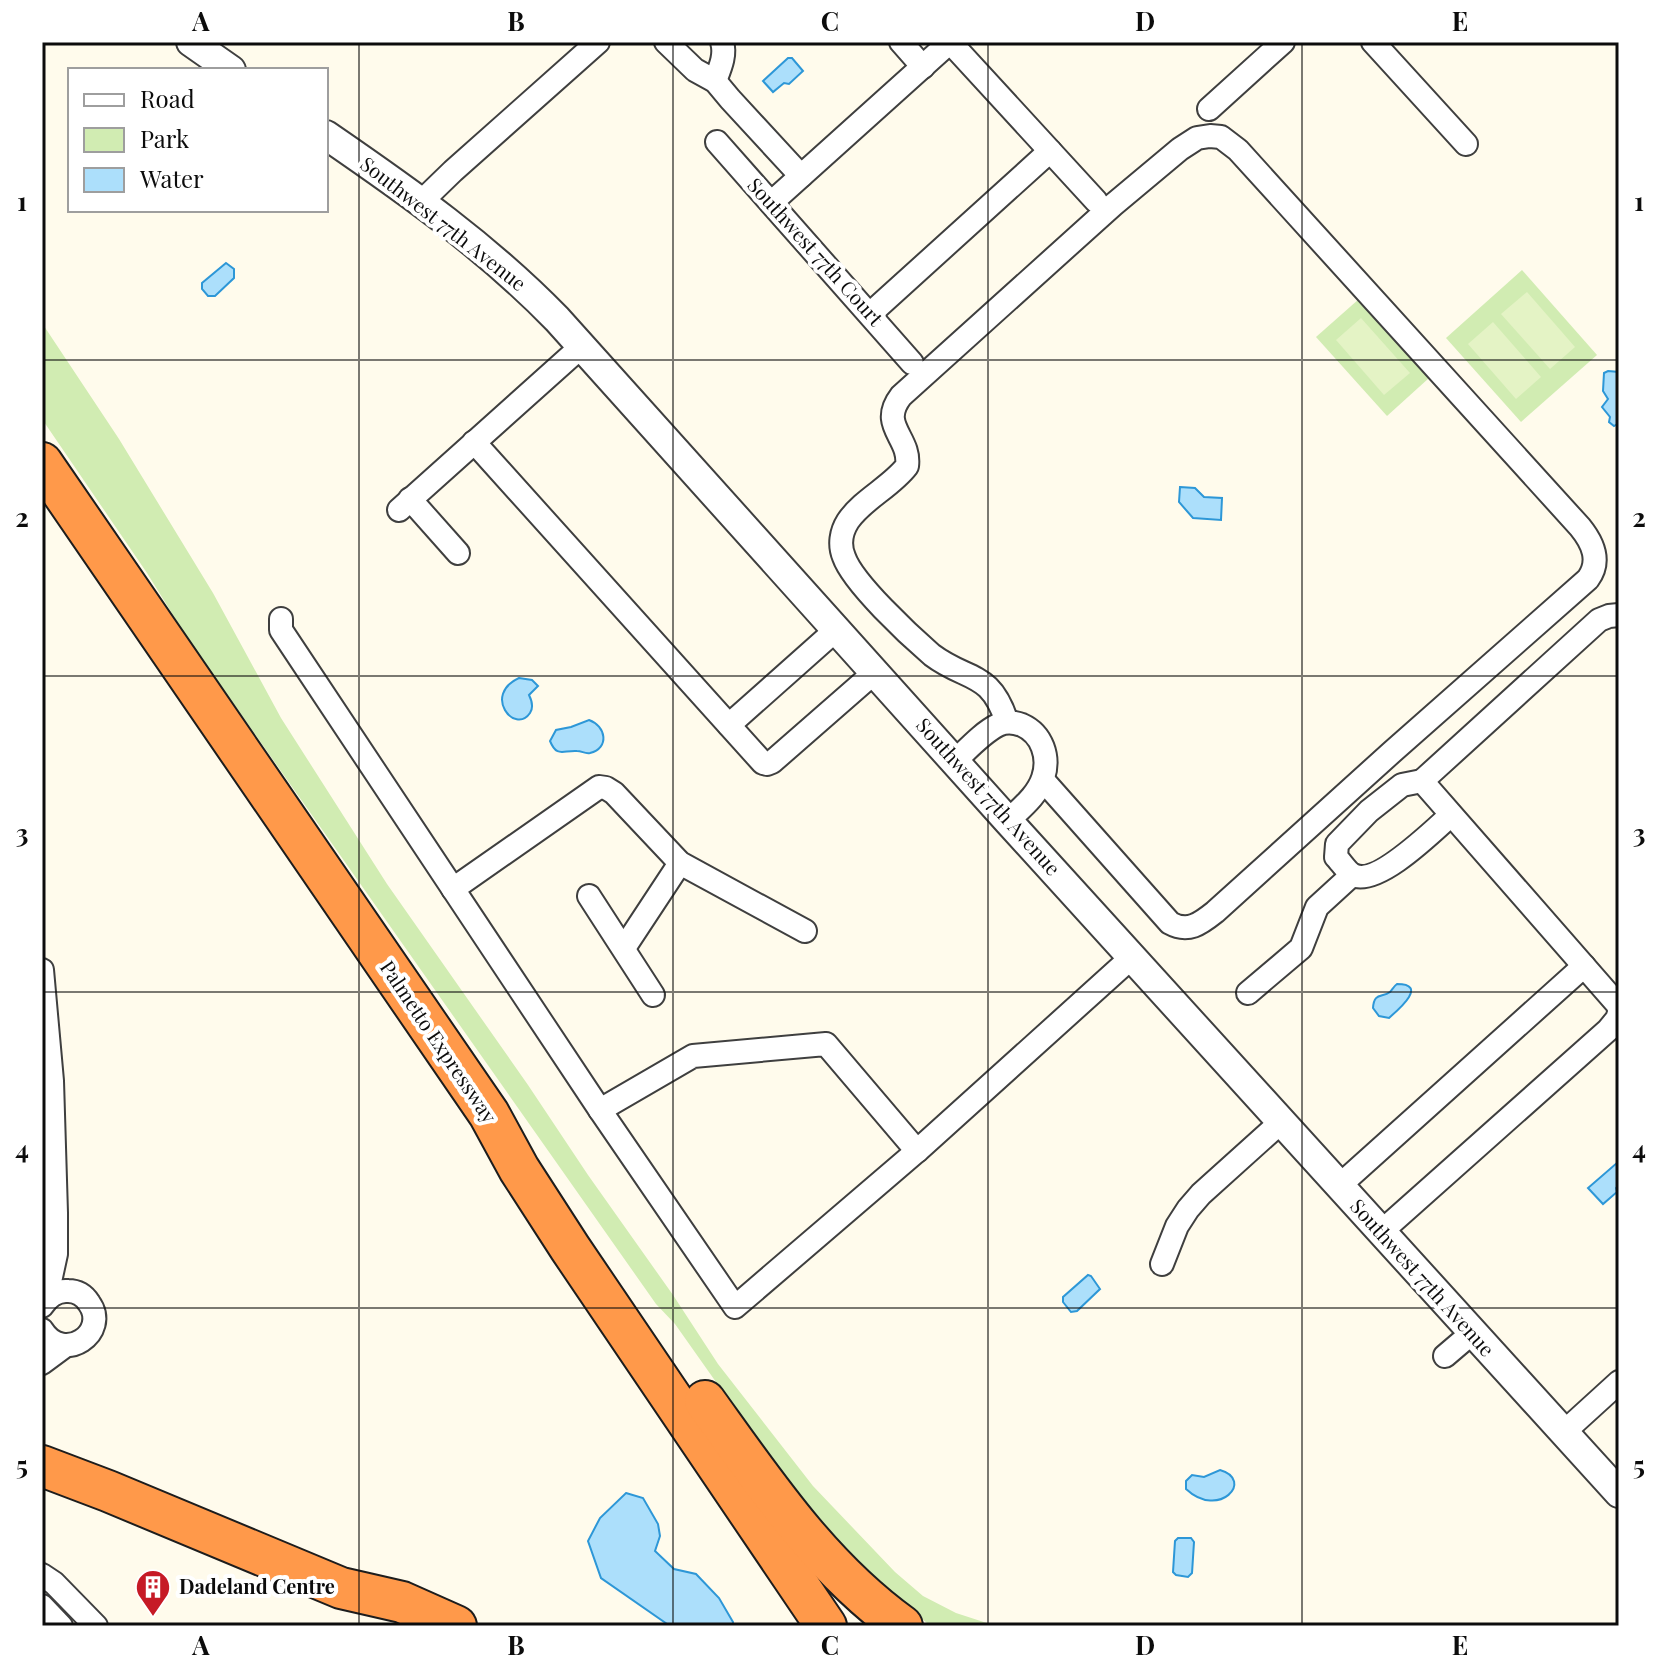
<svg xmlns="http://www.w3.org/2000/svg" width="1661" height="1668" font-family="'Playfair Display',serif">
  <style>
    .green { fill: #d1ecb2 }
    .pitch { fill: #e4f3c5 }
    .water { fill: #acdffb; stroke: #2d97d7; stroke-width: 2 }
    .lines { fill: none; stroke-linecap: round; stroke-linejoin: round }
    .minor-casing { stroke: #3f3f3f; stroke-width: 26 }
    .tertiary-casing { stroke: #3f3f3f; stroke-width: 32 }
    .motorway-casing { stroke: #1d1d1d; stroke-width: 44 }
    .minor { stroke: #fff; stroke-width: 22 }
    .tertiary { stroke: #fff; stroke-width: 28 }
    .motorway { stroke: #ff994a; stroke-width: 40 }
    .grid { fill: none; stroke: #0c0c0c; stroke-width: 2; stroke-opacity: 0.55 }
    .labels { text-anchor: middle; stroke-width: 8; stroke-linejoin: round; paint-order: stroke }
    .street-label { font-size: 20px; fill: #0c0c0c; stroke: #fff }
    .poi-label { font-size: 20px; font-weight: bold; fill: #0c0c0c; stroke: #fff; text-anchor: start }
    .neatline { fill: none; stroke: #0c0c0c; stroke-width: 3 }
    .grid-label { font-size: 26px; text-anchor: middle; font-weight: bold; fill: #0c0c0c }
  </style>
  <rect width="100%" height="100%" fill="#fffbec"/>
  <!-- green -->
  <g class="green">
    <polygon points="1522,270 1597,355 1521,422 1446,338"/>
    <polygon points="1359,299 1429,378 1387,416 1316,337"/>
    <polygon points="42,323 119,439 213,593 281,718 387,884 528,1085 588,1175 673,1295 718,1364 813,1486 895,1572 923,1596 956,1613 996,1626 931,1626 875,1583 812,1518 675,1324 656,1304 188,639 147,573 42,419"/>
  </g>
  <!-- pitch -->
  <g class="pitch">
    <polygon points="1527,292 1575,347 1550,369 1501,314"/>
    <polygon points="1361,318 1410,373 1384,395 1336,340"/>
    <polygon points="1493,322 1541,377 1516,399 1468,344"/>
  </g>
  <!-- water -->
  <g class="water">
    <polygon points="788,58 792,58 803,71 789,84 784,83 773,92 763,81"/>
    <polygon points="226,263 234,269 234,278 215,296 208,296 202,289 202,283"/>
    <polygon points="1608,371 1619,372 1619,423 1614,426 1609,422 1610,417 1602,407 1608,399 1603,391 1604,373"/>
    <polygon points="1180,487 1195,488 1204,497 1222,498 1221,520 1193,518 1179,502"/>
    <path d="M519 678 532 680 538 686 529 695C532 701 534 707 530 713 515 735 482 695 519 678Z"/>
    <path d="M589 720C606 726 610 748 590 753 585 754 582 751 577 751 563 750 557 758 550 741L556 730 571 727Z"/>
    <path d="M1397 984C1429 984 1398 1010 1389 1018L1379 1016 1373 1008C1374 992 1382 998 1390 992 1392 990 1394 986 1397 984Z"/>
    <polygon points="1618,1162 1619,1185 1616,1188 1617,1192 1603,1204 1588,1188"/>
    <polygon points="1088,1275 1091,1276 1100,1289 1077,1311 1071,1312 1063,1302 1063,1297"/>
    <path d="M1220 1470C1255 1480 1219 1520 1186 1489V1481L1192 1475 1204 1477Z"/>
    <polygon points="626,1493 643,1498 658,1524 660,1536 655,1551 674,1569 696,1574 719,1598 733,1622 733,1626 670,1626 601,1578 588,1541 600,1518"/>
    <polygon points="1178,1538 1191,1538 1194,1542 1192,1573 1188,1577 1176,1575 1173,1572 1175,1541"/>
  </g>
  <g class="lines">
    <!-- minor casing -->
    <g class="minor-casing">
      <g id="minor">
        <polyline points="666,42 695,70 715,81 730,99 801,176"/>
        <polyline points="901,42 923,67"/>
        <polyline points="950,42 1096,201"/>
        <polyline points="1373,42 1466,144"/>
        <path d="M715 81C720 68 726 55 722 42"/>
        <polyline points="1209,109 1283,42"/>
        <polyline points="717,142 912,363"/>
        <polyline points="421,202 453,171 598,42"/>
        <polyline points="771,203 950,42"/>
        <polyline points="870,314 1050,151"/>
        <polyline points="474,442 763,763 767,764 772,762 875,672"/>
        <polyline points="410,499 458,553"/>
        <polyline points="399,510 582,346"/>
        <polyline points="1619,615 1609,616 1599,620 1422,781 1618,1005 1619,1010"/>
        <polyline points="281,619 281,630 600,1110 735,1307 917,1151 1132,957"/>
        <path d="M1007 722C990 670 968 682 932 655 910 636 853 583 844 557 839 545 841 532 848 521 863 499 891 487 907 466 911 437 878 426 901 396L1113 205 1180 149 1197 138 1210 136 1221 137 1238 150 1580 527C1593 543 1601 561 1588 579L1392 752 1215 912C1200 924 1188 933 1170 923L1043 780"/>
        <polyline points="729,725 837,629"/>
        <path d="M955 761C968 749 982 733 998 725 1006 721 1014 722 1022 725 1042 734 1050 757 1043 778 1037 796 1021 808 1008 821"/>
        <path d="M1422 781 1402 785 1369 811 1337 844 1336 857C1341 862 1347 872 1353 875 1377 887 1434 830 1451 815"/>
        <polyline points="453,889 599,787 606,788 614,793 680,863 805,931"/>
        <polyline points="589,896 653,995"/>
        <polyline points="624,948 680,863"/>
        <polyline points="42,970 52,1081 56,1213 56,1254 46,1300"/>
        <polyline points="1248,993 1301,948 1317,907 1352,875"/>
        <polyline points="600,1110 693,1056 826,1044 917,1151"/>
        <polyline points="1339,1186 1584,966"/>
        <polyline points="1381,1232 1608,1030 1617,1019 1619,1013"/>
        <polyline points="1162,1264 1177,1226 1188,1209 1201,1194 1281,1122"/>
        <path d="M42 1306C48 1297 56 1290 68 1291 77 1291 84 1295 89 1303 110 1332 64 1365 42 1330"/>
        <polyline points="1445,1356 1472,1333"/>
        <polyline points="42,1363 65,1346"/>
        <polyline points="1563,1433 1619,1382"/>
        <polyline points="42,1575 54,1583 96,1626"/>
        <polyline points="42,1606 61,1626"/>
      </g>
    </g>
    <!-- tertiary casing -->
    <g class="tertiary-casing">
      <g id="tertiary">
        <polyline points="191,42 231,70"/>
        <path d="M326 135C409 192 487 247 557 319L1008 821 1619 1493"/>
      </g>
    </g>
    <!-- motorway casing -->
    <g class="motorway-casing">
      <g id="motorway">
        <polyline points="42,463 489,1114 519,1169 570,1248 826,1626"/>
        <path d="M705 1401C764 1483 820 1567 902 1626"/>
        <polyline points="42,1466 108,1491 341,1588 402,1602 456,1626"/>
      </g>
    </g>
    <!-- minor -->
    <use href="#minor" class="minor"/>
    <!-- tertiary -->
    <use href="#tertiary" class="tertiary"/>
    <!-- motorway -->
    <use href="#motorway" class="motorway"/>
  </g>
  <!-- grid -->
  <path class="grid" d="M359 42V1626M673 42V1626M988 42V1626M1302 42V1626M42 360H1619M42 676H1619M42 992H1619M42 1308H1619"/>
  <!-- icons -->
  <defs>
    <g id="building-pin" transform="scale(1.8)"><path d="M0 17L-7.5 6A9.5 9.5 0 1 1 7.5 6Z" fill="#c61a26" stroke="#fff"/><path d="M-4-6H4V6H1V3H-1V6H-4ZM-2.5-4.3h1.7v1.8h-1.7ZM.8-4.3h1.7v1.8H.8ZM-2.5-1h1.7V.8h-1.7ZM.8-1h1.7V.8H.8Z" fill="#fff"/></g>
  </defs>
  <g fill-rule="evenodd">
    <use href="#building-pin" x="153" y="1587"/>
  </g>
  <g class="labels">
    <!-- street labels -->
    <g class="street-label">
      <text transform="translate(443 224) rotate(38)" y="7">Southwest 77th Avenue</text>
      <text transform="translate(815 252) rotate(48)" y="7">Southwest 77th Court</text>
      <text transform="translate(988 797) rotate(48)" y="7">Southwest 77th Avenue</text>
      <text transform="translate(438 1042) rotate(56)" y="7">Palmetto Expressway</text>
      <text transform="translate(1422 1278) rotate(48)" y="7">Southwest 77th Avenue</text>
    </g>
    <!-- poi labels -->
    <g class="poi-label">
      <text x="179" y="1594">Dadeland Centre</text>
    </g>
  </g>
  <!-- border -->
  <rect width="1661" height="1668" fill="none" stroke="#ffffff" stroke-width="88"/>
  <!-- legend -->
  <rect x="68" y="68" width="260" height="144" fill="#ffffff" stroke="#9e9e9e" stroke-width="2"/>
  <rect x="84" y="94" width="40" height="12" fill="#ffffff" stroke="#9e9e9e" stroke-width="2"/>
  <text x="140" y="108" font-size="24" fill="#0c0c0c">Road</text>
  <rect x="84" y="128" width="40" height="24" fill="#d1ecb2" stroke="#9e9e9e" stroke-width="2"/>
  <text x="140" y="148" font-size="24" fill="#0c0c0c">Park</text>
  <rect x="84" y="168" width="40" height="24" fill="#acdffb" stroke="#9e9e9e" stroke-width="2"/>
  <text x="140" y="188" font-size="24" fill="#0c0c0c">Water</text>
  <rect x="44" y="44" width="1573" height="1580" class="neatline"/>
  <g class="grid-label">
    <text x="201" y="31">A</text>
    <text x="516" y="31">B</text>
    <text x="830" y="31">C</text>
    <text x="1145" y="31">D</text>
    <text x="1460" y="31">E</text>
    <text x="22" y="211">1</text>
    <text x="1639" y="211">1</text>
    <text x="22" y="527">2</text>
    <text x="1639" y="527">2</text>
    <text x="22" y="843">3</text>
    <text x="1639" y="843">3</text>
    <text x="22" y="1159">4</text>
    <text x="1639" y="1159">4</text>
    <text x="22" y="1475">5</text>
    <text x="1639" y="1475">5</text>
    <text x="201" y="1655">A</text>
    <text x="516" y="1655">B</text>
    <text x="830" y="1655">C</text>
    <text x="1145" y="1655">D</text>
    <text x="1460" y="1655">E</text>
  </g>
</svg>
